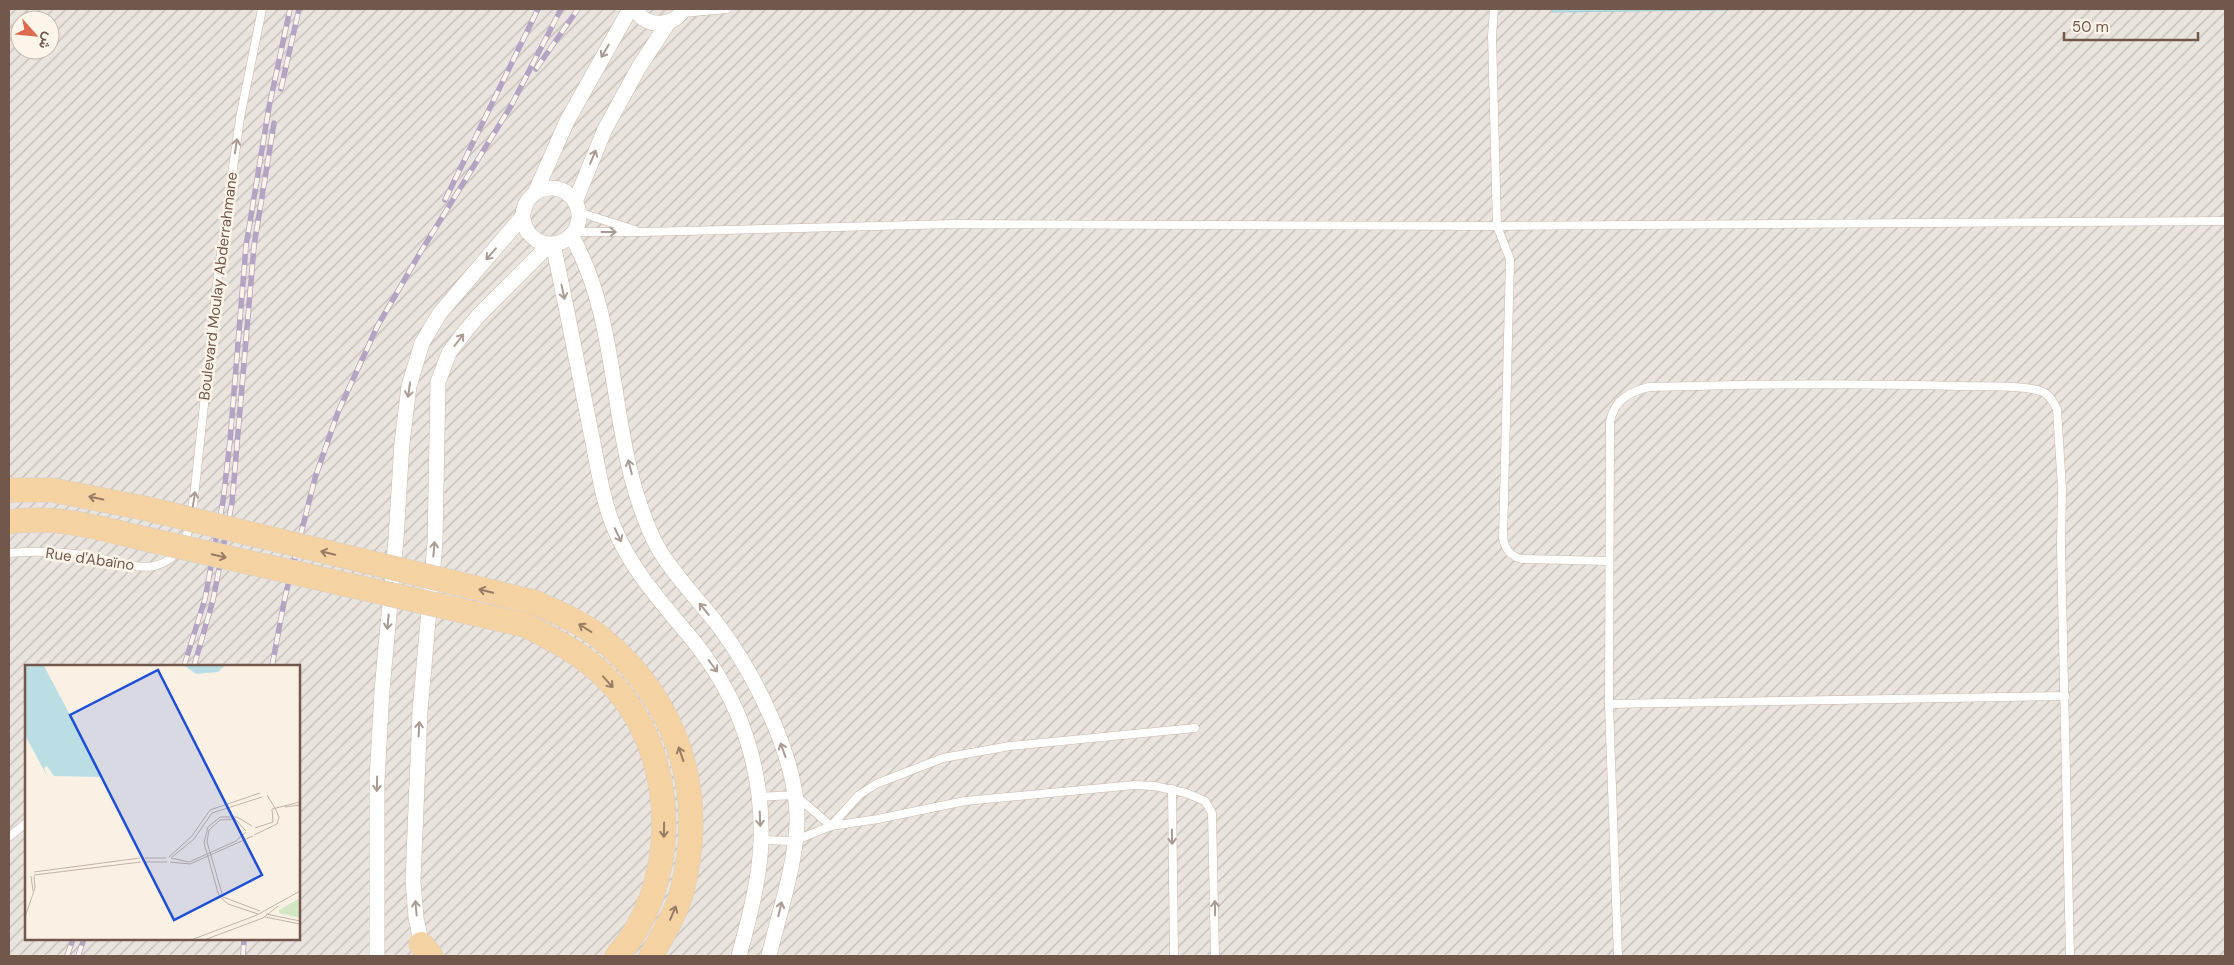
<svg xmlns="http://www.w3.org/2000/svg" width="2234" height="965" font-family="'DM Sans',Vazirmatn,sans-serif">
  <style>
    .industrial { fill: url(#industrial-furrows); fill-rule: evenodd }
    .water { fill: url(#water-waves); stroke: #a1ced4 }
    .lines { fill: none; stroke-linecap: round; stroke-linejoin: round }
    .service-casing { stroke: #cbb8ab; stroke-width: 9 }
    .minor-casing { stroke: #cbb8ab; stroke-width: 16 }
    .primary-casing { stroke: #d7d0cd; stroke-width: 25 }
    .service { stroke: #fff; stroke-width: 8 }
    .minor { stroke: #fff; stroke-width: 15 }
    .primary { stroke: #f5d2a1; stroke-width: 24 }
    .rail-casing { stroke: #b3a4c3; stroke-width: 5.5 }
    .rail { stroke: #fef5ea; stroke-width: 4; stroke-dasharray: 11; stroke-linecap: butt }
    .primary-bridge-casing { stroke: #d7d0cd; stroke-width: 25; stroke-linecap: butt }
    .primary-bridge { stroke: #f5d2a1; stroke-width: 24 }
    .oneway { stroke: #aa9a94 }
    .oneway2 { stroke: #997c66 }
    .labels { text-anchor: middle; stroke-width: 5; stroke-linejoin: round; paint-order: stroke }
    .street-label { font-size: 15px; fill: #71574c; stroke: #fef5ea }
    .inset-road { fill: none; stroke: #c3b3a7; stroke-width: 1 }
    .view { fill: #1d4ed8; fill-opacity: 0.15; stroke: #1d4ed8; stroke-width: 2.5 }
    .inset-edge { fill: none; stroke: #71574c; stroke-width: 2.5 }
  </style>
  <defs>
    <pattern id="industrial-furrows" width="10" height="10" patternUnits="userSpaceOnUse" patternTransform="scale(1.25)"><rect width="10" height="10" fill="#eae4de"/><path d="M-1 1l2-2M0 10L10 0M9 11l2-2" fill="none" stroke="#c2bcb6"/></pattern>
    <pattern id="water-waves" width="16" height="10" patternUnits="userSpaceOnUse" patternTransform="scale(1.25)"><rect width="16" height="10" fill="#badee3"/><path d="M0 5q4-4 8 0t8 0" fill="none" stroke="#9cb7ba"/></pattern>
  </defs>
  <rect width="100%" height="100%" fill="#faf1e4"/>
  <!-- industrial -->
  <path class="industrial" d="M9 9H1552V12L1791 9H2225V956H9ZM20 20H50V50H20ZM26 666H299V939H26Z"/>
  <!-- water -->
  <polygon class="water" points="1552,9 1791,9 1552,12"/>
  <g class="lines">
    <!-- service casing -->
    <g class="service-casing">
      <g id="service">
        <path d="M1494 9 1492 36 1497 226 1510 259 1503 538C1505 549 1510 556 1522 559L1608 561"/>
        <polyline points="682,13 727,9"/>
        <polyline points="578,212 635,230"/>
        <polyline points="573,232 644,232 954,224 1497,226 2225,221"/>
        <path d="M9 553C33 551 58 551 82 555 103 558 134 570 154 566 164 564 174 557 180 549 190 535 191 514 194 497L218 275 240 118 262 9"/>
        <path d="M1609 704 1610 422C1614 400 1629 392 1649 387 1752 384 1856 383 1959 386 1981 387 2024 384 2043 392 2050 395 2053 402 2057 409L2062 489 2061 548 2070 956"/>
        <polyline points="1172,789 1174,956"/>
        <polyline points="759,797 795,795 831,826"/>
        <polyline points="831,826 859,795 876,784 943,758 1010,746 1195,728"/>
        <polyline points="9,837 26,823"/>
        <polyline points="761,840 794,841 831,826 878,819 965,801 1134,785 1154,786 1186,793 1205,801 1212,813 1215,956"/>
        <polyline points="1618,956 1609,704 2065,696"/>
      </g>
    </g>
    <!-- minor casing -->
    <g class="minor-casing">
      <g id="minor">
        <path d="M635 9C645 28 673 28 684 9"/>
        <circle cx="551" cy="216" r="28"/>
        <polyline points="535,193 567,121 630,9"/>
        <polyline points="575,202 605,129 639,67 668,23"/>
        <path d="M571 235C617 315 610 416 639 502 644 517 649 532 657 546 674 576 700 601 721 629 756 677 799 762 797 823 795 867 779 913 769 956"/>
        <path d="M553 244C566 305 578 367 590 428 597 460 601 495 613 525 631 571 665 606 696 644 740 700 763 768 761 840 760 879 749 918 739 956"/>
        <polyline points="423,952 416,917 413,881 420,711 435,543 438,382 449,353 463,334 479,315 549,245"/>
        <polyline points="377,956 377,781 382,690 396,539 402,443 409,386 422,343 440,313 522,217"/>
      </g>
    </g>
    <!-- primary casing -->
    <g class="primary-casing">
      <g id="primary">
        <polyline points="9,490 52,490 144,508"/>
        <path d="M9 522C53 515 95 527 137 537"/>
        <path d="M534 602C556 612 581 622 601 638 679 702 707 794 682 891 676 914 662 936 651 956"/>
        <path d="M525 625C565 645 595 661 623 697 679 770 678 887 617 956"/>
        <polyline points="421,944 431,956"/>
      </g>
    </g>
    <!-- service -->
    <use href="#service" class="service"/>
    <!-- minor -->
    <use href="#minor" class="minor"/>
    <!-- primary -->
    <use href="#primary" class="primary"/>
    <!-- rail casing -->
    <g class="rail-casing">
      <g id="rail">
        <polyline points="536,69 578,9"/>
        <polyline points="281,89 299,9"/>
        <polyline points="445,200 538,9"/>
        <polyline points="184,666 205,599 223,501 230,441 246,246 269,107 290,9"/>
        <polyline points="194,666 213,600 232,503 254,246 274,123"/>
        <polyline points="272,666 285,597 315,478 338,412 378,325 420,253 511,106 561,9"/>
        <polyline points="67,956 73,939"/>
        <polyline points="78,956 84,939"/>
        <polyline points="243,956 244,939"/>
      </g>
    </g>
    <!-- rail -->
    <use href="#rail" class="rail"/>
    <!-- primary-bridge casing -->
    <g class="primary-bridge-casing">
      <g id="primary-bridge">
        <polyline points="144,508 534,602"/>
        <polyline points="137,537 525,625"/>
      </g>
    </g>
    <!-- primary-bridge -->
    <use href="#primary-bridge" class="primary-bridge"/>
  </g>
  <!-- one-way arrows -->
  <defs><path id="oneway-shaft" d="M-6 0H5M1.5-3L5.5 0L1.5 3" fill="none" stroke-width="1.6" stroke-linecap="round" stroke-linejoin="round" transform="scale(1.25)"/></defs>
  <g class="oneway">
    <use href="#oneway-shaft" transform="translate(605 51) rotate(120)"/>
    <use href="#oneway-shaft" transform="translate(236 146) rotate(-82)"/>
    <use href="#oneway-shaft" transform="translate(593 157) rotate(-67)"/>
    <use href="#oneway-shaft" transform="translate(609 232)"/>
    <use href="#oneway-shaft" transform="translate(491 254) rotate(131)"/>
    <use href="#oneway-shaft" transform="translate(563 292) rotate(78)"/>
    <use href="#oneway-shaft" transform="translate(459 340) rotate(-53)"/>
    <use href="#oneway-shaft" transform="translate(409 390) rotate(98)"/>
    <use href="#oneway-shaft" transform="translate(630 467) rotate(-104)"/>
    <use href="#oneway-shaft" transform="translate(194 499) rotate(-81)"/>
    <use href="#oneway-shaft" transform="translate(618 535) rotate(65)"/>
    <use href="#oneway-shaft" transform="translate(434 549) rotate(-85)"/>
    <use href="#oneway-shaft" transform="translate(704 609) rotate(-129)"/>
    <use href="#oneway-shaft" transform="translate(388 622) rotate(95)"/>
    <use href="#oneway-shaft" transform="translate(713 666) rotate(53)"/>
    <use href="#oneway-shaft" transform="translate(419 729) rotate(-87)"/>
    <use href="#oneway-shaft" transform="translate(783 750) rotate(-110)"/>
    <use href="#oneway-shaft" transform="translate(377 784) rotate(91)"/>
    <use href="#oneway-shaft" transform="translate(760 819) rotate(88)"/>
    <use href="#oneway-shaft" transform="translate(1172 837) rotate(89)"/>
    <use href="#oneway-shaft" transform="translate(416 908) rotate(-95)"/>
    <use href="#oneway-shaft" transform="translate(1215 908) rotate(-91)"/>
    <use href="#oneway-shaft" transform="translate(780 909) rotate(-77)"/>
  </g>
  <g class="oneway2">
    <use href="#oneway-shaft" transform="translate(96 498) rotate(-168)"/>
    <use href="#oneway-shaft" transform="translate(328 553) rotate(-166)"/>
    <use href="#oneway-shaft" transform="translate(219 556) rotate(13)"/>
    <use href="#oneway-shaft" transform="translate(486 591) rotate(-166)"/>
    <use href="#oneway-shaft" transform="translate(585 628) rotate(-148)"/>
    <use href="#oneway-shaft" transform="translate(608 682) rotate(48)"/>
    <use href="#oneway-shaft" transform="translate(681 754) rotate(-109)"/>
    <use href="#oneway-shaft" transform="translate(664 830) rotate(91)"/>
    <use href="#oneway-shaft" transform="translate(673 913) rotate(-67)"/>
  </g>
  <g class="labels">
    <!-- street labels -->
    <g class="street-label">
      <text transform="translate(218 286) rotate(-83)" y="5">Boulevard Moulay Abderrahmane</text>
      <text transform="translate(90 559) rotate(8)" y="5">Rue d'Abaïno</text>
    </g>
  </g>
  <!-- overview -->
  <g transform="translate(25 665)">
    <rect width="275" height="275" fill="#faf1e4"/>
    <path d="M275 233V253L254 248V245Z" fill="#d3e7c4"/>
    <path d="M0 1H19L78 112 29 111 22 101 19 103 22 111 0 70ZM160 1H199L193 7 171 9Z" fill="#badee3"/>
    <path class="inset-road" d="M242 130 250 143M260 142 275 140M227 161 212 152H195L183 162 179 178 194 231 203 239 233 249M230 163 248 157 247 144 275 137M221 166 210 154 195 155 184 165 182 177 198 232 235 246M229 170 252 159 254 152 250 143M144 192 167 171 185 145 235 128M120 193H141M146 193 169 174 187 148 237 132M146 193 164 197 211 176 221 167M120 197H142M145 197 165 199 228 171M9 207 115 193M9 210 116 197M6 211 8 226M241 249 275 256M0 252 10 223 9 211M240 252 275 259M166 275 232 250 275 226M179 275 238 253 253 241"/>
    <path class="view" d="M133 5 237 210 149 255 45 50Z"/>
    <rect width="275" height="275" class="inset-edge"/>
  </g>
  <!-- border -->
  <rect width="2234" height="965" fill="none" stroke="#71574c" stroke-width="20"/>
  <!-- north arrow -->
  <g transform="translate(35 35) rotate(117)"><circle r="24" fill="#fef5ea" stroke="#c6b6ab"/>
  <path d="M0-4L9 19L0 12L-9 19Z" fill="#dc6b51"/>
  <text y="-8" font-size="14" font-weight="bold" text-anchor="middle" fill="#71574c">ش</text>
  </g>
  <!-- scale -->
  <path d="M2064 32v8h134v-8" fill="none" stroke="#71574c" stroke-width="2.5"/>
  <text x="2072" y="32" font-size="15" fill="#71574c" stroke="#fef5ea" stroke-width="4" paint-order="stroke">50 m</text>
</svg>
